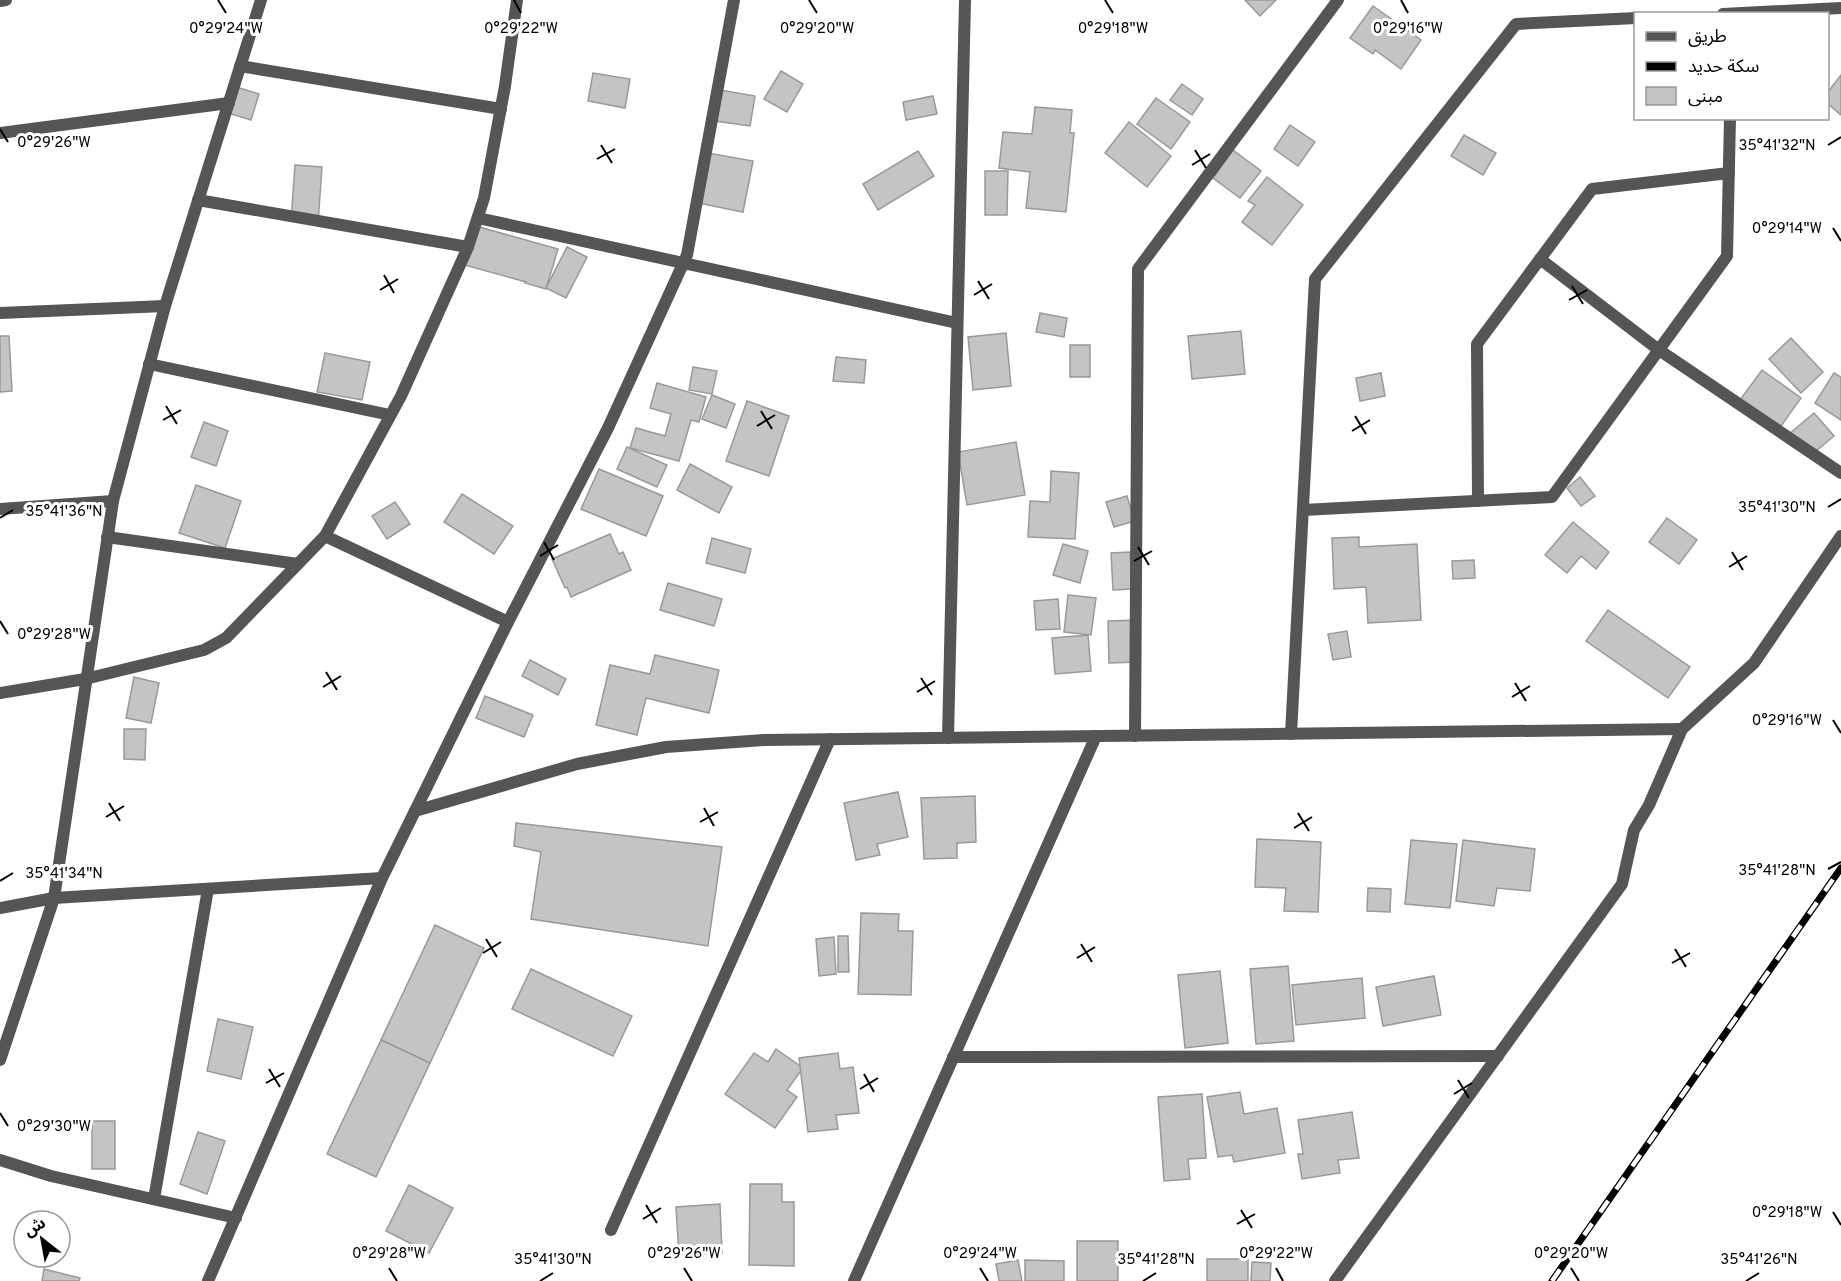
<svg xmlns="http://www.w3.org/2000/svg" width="1841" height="1281" font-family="Overpass,'Noto Sans Arabic',sans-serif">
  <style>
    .building { fill: #c4c4c4; stroke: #999; stroke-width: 1.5 }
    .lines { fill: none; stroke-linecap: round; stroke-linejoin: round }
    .minor { stroke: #555; stroke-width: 12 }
    .rail-casing { stroke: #000; stroke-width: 7 }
    .rail { stroke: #fff; stroke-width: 4.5; stroke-dasharray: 14; stroke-linecap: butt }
    .ticks { fill: none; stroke: #000; stroke-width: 2 }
    .ticks-label { font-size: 15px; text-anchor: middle; fill: #000; stroke: #fff; stroke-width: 6; stroke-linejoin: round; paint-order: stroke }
  </style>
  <rect width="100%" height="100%" fill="#fff"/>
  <!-- building -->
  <g class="building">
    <polygon points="1245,0 1276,0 1260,16"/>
    <polygon points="1373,6 1421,40 1401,69 1375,50 1373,54 1350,38"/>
    <polygon points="781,71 803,84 787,112 764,99"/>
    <polygon points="593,73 630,79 625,108 588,101"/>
    <polygon points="1841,75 1841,115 1828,104 1828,92"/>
    <polygon points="1182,84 1203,99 1192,115 1170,100"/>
    <polygon points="233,86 259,94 251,120 225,112"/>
    <polygon points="720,90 755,96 750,126 715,121"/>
    <polygon points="933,96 937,114 906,120 903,102"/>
    <polygon points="1156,98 1190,122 1171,149 1137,124"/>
    <polygon points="1035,107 1072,110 1070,133 1074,133 1066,212 1026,208 1030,172 999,168 1003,132 1032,134"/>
    <polygon points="1129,122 1171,156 1147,187 1105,153"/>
    <polygon points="1290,125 1315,142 1298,166 1274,149"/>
    <polygon points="1464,135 1496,153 1483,175 1451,156"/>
    <polygon points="1233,150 1261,171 1240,198 1213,178"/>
    <polygon points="918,151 934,176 878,210 863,184"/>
    <polygon points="708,153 753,161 743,212 698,203"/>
    <polygon points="295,165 322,167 318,223 291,221"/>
    <polygon points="985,171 1008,171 1007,215 985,215"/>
    <polygon points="1267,177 1303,205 1272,245 1242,222 1255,205 1248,201"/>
    <polygon points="472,225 558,249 546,289 525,283 526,282 461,264"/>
    <polygon points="567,247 587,257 566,298 546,288"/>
    <polygon points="1040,313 1067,318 1064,337 1036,332"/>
    <polygon points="1241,331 1245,374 1192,379 1188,336"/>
    <polygon points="1006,333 1011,386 973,390 968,337"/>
    <polygon points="0,336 9,336 12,391 0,392"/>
    <polygon points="1791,338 1823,372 1801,393 1769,359"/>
    <rect x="1070" y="345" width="20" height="32"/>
    <polygon points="325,353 370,362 362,400 317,392"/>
    <polygon points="836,357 866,360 864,383 833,381"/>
    <polygon points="693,367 717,371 712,394 689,390"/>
    <polygon points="1762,370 1801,398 1776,433 1737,404"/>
    <polygon points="1381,373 1385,396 1360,401 1356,378"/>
    <polygon points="1834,373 1841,377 1841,420 1815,403"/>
    <polygon points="657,383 706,397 699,422 691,420 679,461 630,448 636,428 665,436 671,414 650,408"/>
    <polygon points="712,395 735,404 726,428 702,419"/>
    <polygon points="747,401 789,416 769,476 726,461"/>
    <polygon points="1814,413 1834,436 1809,457 1789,434"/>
    <polygon points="204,422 228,431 216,466 191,457"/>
    <polygon points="1016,442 1025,495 967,505 958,452"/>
    <polygon points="627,447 667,465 657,487 617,469"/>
    <polygon points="690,464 732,487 719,513 677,490"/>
    <polygon points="599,469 663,496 646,536 581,509"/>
    <polygon points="1051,471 1079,473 1075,539 1028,537 1030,501 1050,502"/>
    <polygon points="1580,477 1595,496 1581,506 1567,488"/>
    <polygon points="196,485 241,501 225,548 179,533"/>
    <polygon points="462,494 513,526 494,554 444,522"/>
    <polygon points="1127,496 1135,521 1114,527 1106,502"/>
    <polygon points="395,502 410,524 387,539 372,516"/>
    <polygon points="1667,518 1697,540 1679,564 1649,542"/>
    <polygon points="1573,522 1609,552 1596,569 1581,556 1567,573 1545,555"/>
    <polygon points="610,534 619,554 623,552 631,570 571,597 567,587 565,588 552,559"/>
    <polygon points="1359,537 1359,547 1417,544 1421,620 1368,623 1366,587 1334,589 1332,538"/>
    <polygon points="712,538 751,549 745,573 706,563"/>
    <polygon points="1063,544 1088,551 1080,583 1053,575"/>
    <polygon points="1130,552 1132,589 1113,590 1111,553"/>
    <polygon points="1474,560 1475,578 1453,579 1452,561"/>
    <polygon points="668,583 722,599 714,626 660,610"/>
    <polygon points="1068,595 1096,598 1091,635 1064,632"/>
    <polygon points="1058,599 1060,629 1036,630 1034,601"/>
    <polygon points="1608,610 1690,667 1668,698 1586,641"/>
    <polygon points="1139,620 1140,662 1109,663 1108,621"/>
    <polygon points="1347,631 1351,657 1333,660 1328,634"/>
    <polygon points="1088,635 1091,671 1055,674 1052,638"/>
    <polygon points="655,655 719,670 709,713 646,698 637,735 596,725 610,665 650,674"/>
    <polygon points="530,660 566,679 558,695 522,676"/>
    <polygon points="134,677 159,683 151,723 126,718"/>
    <polygon points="485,696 533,715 524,737 476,718"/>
    <polygon points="124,729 146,729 145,760 124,759"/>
    <polygon points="898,792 908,837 877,844 880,855 856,860 844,803"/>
    <polygon points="975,796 976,842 957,843 957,858 924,859 921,798"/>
    <polygon points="516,823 722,847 708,946 531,919 541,852 514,846"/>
    <polygon points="1257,839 1321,842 1318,912 1284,911 1286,888 1255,887"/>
    <polygon points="1411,840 1457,844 1450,908 1405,904"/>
    <polygon points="1463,840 1535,849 1530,891 1497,888 1494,906 1456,901"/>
    <polygon points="1368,888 1391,889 1390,912 1367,911"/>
    <polygon points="861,913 899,914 898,931 913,931 911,995 858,994"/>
    <polygon points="435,925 484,948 430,1063 381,1040"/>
    <polygon points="838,936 848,936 849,972 838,972"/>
    <polygon points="834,937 836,974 819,976 816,939"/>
    <polygon points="1288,966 1294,1041 1256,1044 1250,969"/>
    <polygon points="531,969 632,1016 613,1056 512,1009"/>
    <polygon points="1220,971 1228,1043 1185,1048 1178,975"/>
    <polygon points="1434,976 1441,1015 1383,1026 1376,987"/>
    <polygon points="1362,978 1365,1018 1296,1025 1292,985"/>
    <polygon points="218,1019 253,1027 241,1079 207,1071"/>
    <polygon points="381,1040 430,1063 376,1177 327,1154"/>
    <polygon points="776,1049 803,1068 787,1090 797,1097 775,1128 725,1094 754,1053 768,1062"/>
    <polygon points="838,1053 840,1069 853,1067 859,1113 836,1115 838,1129 808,1132 799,1058"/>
    <polygon points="1240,1092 1244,1114 1277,1108 1285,1153 1234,1162 1232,1155 1218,1157 1207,1097"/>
    <polygon points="1202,1094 1206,1158 1188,1159 1190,1179 1164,1181 1158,1097"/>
    <polygon points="1352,1112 1359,1158 1338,1160 1340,1173 1302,1179 1298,1154 1303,1154 1298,1120"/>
    <rect x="92" y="1121" width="23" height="48"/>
    <polygon points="198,1132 225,1141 207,1194 180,1184"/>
    <polygon points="750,1184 782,1184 782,1202 794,1202 794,1266 749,1265"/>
    <polygon points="409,1185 453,1208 429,1253 386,1231"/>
    <polygon points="720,1204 722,1253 679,1255 676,1207"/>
    <rect x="1077" y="1241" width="41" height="40"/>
    <rect x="1207" y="1259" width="41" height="22"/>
    <polygon points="1018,1260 1022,1281 999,1281 996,1264"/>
    <polygon points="1025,1260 1064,1261 1064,1281 1025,1281"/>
    <polygon points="1252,1262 1271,1263 1270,1281 1251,1281"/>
    <polygon points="44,1269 80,1278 79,1281 42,1281"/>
  </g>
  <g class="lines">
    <!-- minor -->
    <g class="minor">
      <polyline points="0,1 6,0"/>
      <polyline points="1723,14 1841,8"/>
      <polyline points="240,66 501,109"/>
      <polyline points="0,133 229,103"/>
      <polyline points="198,200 468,247"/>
      <polyline points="478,218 957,323"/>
      <polyline points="1540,259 1659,350 1841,473"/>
      <polyline points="0,313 165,306"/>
      <polyline points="149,364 390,415"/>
      <polyline points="1478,501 1477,344 1592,189 1729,173"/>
      <polyline points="0,509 113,501"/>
      <polyline points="1303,510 1552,497 1727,256 1730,118"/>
      <polyline points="325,536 508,622"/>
      <polyline points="107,537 298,564"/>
      <polyline points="0,693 85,679 204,650 226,638 325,536 401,396 468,247 484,198 505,86 517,0"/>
      <polyline points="1291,734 1315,279 1516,24 1636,18"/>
      <polyline points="1135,736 1138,269 1338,0"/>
      <polyline points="948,738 965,0"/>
      <polyline points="415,811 577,764 666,747 764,740 1682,729"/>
      <polyline points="0,908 54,898 382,878"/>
      <polyline points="953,1057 1498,1056"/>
      <polyline points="0,1060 54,898 113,501 165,306 261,0"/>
      <polyline points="0,1160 51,1176 236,1218"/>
      <polyline points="154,1199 208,889"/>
      <polyline points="611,1230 830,739"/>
      <polyline points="208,1281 382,878 508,622 608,428 687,255 734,0"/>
      <polyline points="854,1281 1096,736"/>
      <polyline points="1335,1281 1622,884 1634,830 1649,805 1682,729 1754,663 1841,536"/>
    </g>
    <!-- rail casing -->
    <g class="rail-casing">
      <polyline id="rail" points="1552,1281 1841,868"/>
    </g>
    <!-- rail -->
    <use href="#rail" class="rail"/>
  </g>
  <!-- ticks -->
  <path class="ticks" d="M218 0 226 13M514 0 521 13M809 0 817 13M1105 0 1113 13M1401 0 1408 13M0 129 8 142M601 145 612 163M1828 145 1841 137M1195 150 1206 168M597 159 615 149M1192 165 1210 154M1833 228 1841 241M384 275 394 293M978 281 989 299M1572 286 1583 304M380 290 398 279M974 295 992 284M1569 300 1587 290M166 406 177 424M761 411 772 429M1355 416 1366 434M163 420 181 410M757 426 775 415M1352 431 1370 420M1828 507 1841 499M0 518 13 510M544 542 554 560M1138 547 1149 565M1732 552 1743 570M540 556 558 545M1134 561 1152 551M1729 567 1747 556M0 621 8 634M326 672 337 690M921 678 932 695M1515 683 1526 701M323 687 341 676M917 692 935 681M1512 697 1530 686M1833 720 1841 733M109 803 120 821M704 808 714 826M1298 813 1309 831M106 817 124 806M700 822 718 812M1294 828 1312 817M1828 869 1841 862M0 881 13 873M486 939 497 957M1081 944 1092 962M1675 949 1686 967M483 953 501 942M1077 958 1095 947M1672 963 1690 953M269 1069 280 1087M864 1074 874 1092M1458 1080 1469 1098M266 1083 284 1073M860 1089 878 1078M1454 1094 1472 1083M0 1113 8 1126M646 1205 657 1223M1241 1210 1252 1228M1833 1212 1841 1225M643 1219 661 1208M1237 1224 1255 1214M389 1268 397 1281M684 1268 692 1281M980 1268 988 1281M1276 1268 1283 1281M1571 1268 1579 1281M540 1281 553 1273M1143 1281 1156 1273M1746 1281 1759 1273"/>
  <g class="ticks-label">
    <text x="226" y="33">0°29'24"W</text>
    <text x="521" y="33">0°29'22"W</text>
    <text x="817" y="33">0°29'20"W</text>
    <text x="1113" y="33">0°29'18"W</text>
    <text x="1408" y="33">0°29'16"W</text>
    <text x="54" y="147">0°29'26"W</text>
    <text x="1777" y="150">35°41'32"N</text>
    <text x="1787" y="233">0°29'14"W</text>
    <text x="1777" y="512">35°41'30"N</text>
    <text x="64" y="516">35°41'36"N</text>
    <text x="54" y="639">0°29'28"W</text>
    <text x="1787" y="725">0°29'16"W</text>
    <text x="1777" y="875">35°41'28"N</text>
    <text x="64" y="878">35°41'34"N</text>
    <text x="54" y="1131">0°29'30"W</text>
    <text x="1787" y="1217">0°29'18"W</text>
    <text x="389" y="1258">0°29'28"W</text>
    <text x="684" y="1258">0°29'26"W</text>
    <text x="980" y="1258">0°29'24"W</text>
    <text x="1276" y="1258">0°29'22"W</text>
    <text x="1571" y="1258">0°29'20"W</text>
    <text x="553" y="1264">35°41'30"N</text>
    <text x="1156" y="1264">35°41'28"N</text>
    <text x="1759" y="1264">35°41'26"N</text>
  </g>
  <!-- legend -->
  <rect x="1634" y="12" width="195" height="108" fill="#ffffff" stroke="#999999" stroke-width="1.5"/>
  <rect x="1646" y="32" width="30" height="9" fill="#555555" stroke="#999999" stroke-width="1.5"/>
  <text x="1688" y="42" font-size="18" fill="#000000">طريق</text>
  <rect x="1646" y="62" width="30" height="9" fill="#000000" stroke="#999999" stroke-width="1.5"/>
  <text x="1688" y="72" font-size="18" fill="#000000">سكة حديد</text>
  <rect x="1646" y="87" width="30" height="18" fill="#c4c4c4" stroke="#999999" stroke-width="1.5"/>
  <text x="1688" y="102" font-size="18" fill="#000000">مبنى</text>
  <!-- north arrow -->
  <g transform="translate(42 1239) rotate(329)"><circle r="28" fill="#ffffff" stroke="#999999" stroke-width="1.5"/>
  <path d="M0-4.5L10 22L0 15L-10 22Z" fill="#000000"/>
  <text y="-9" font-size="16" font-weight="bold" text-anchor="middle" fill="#000000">ش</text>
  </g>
</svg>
